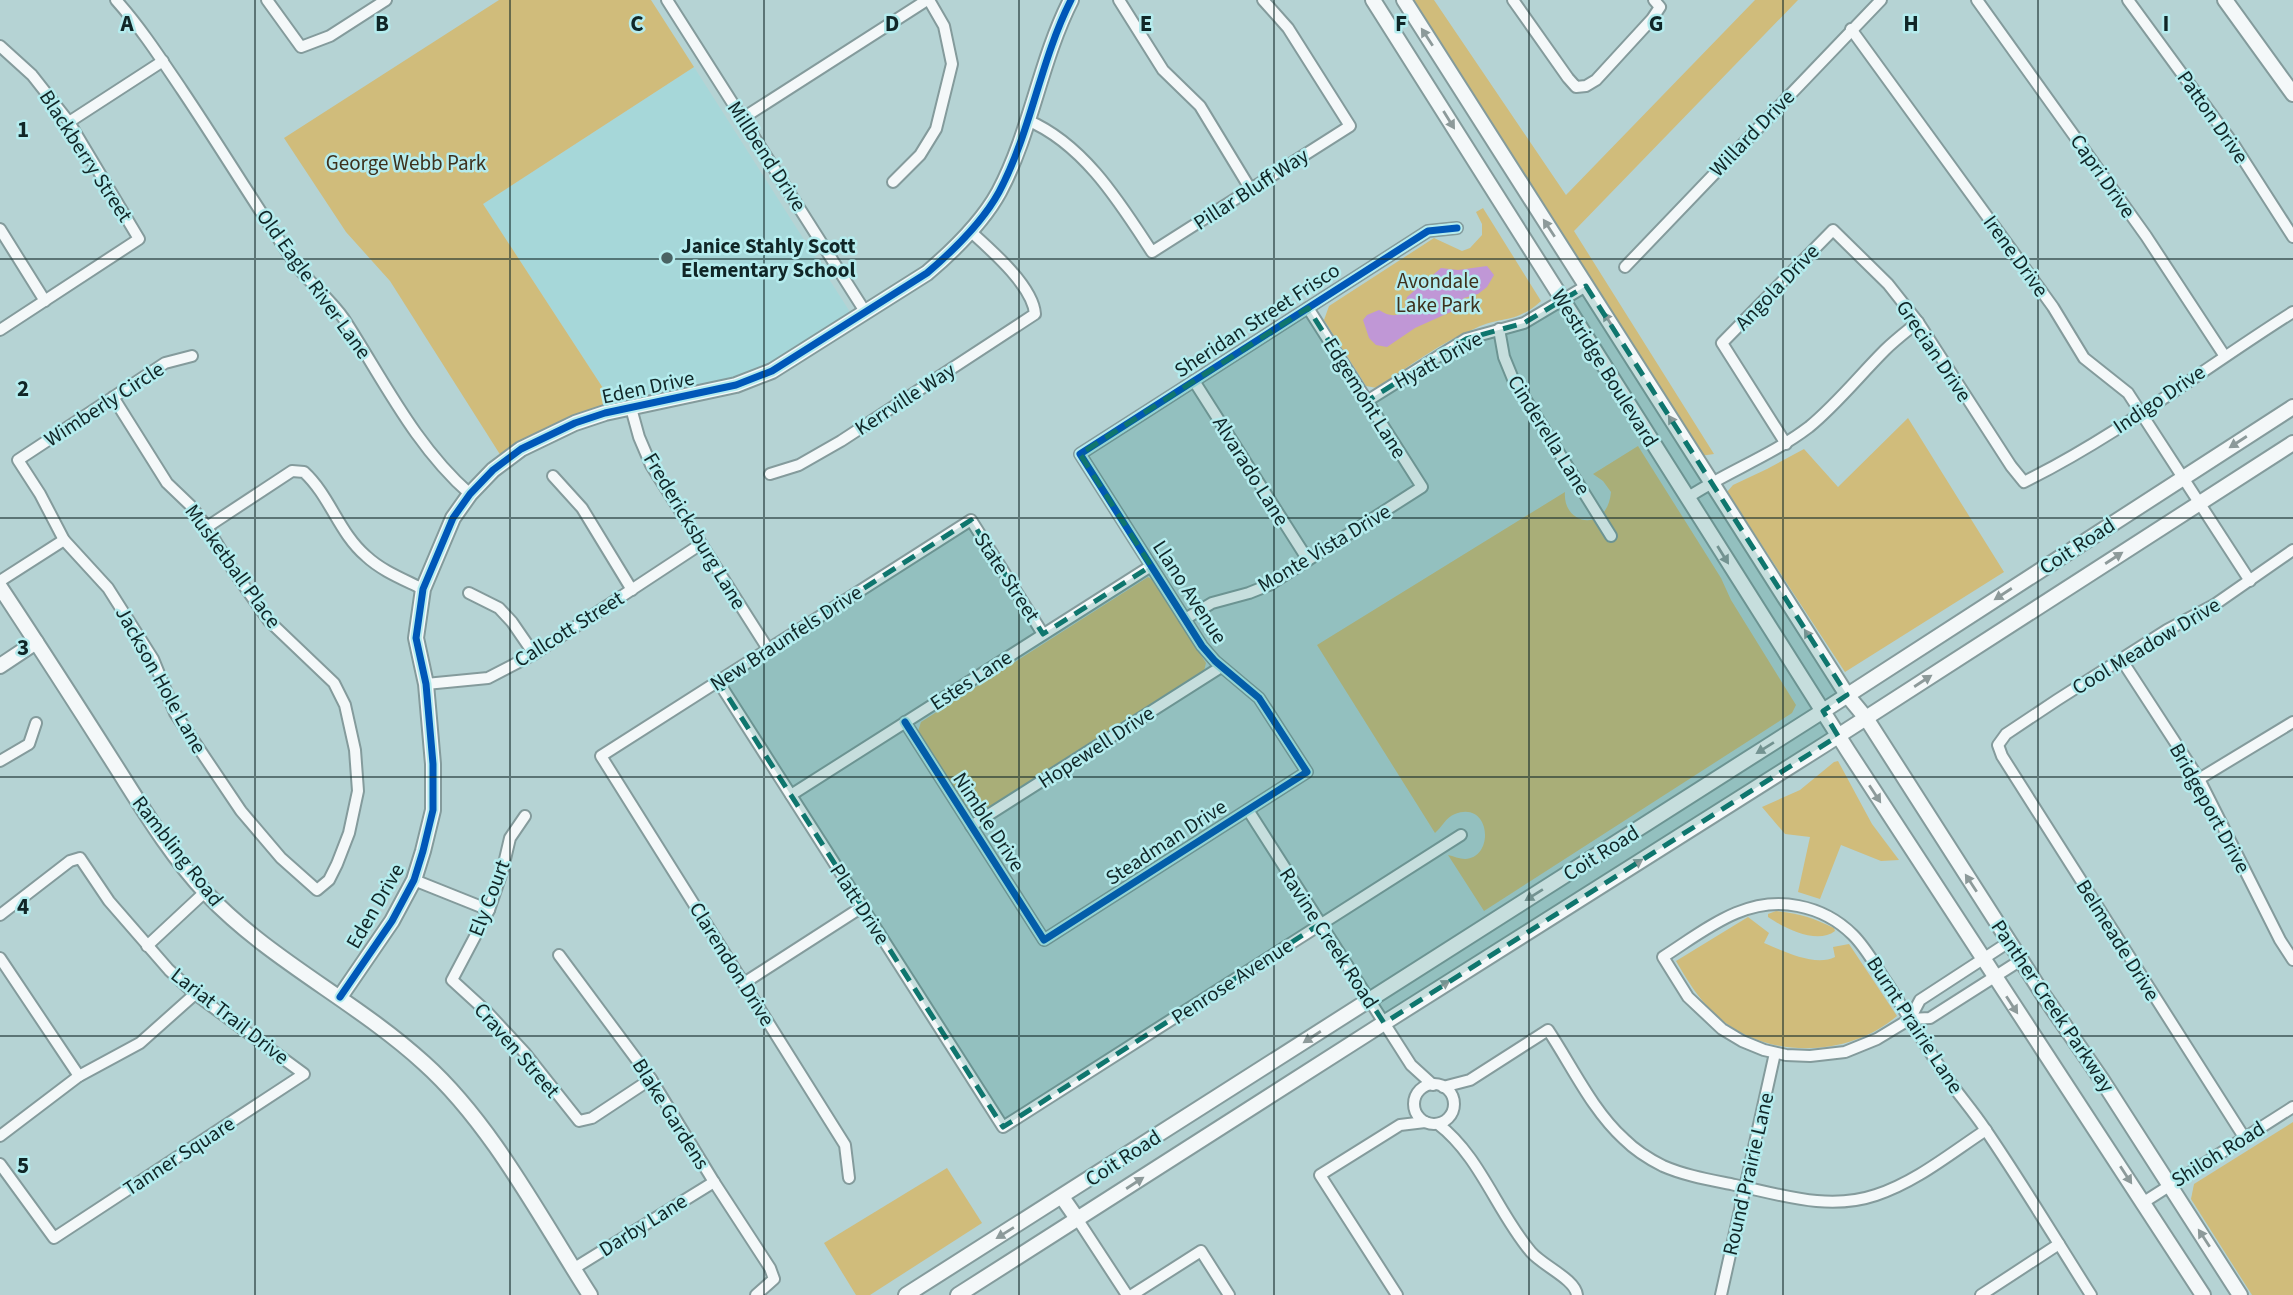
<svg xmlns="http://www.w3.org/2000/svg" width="2293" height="1295" font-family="'Source Sans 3',sans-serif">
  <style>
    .built { fill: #a6d7d9 }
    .green { fill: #d0bc7b }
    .water { fill: #c097d6 }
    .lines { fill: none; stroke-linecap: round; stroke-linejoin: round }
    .street-casing { stroke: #849b9c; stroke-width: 14 }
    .secondary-casing { stroke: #849b9c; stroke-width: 18 }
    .street { stroke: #f4f8f9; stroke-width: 10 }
    .secondary { stroke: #f4f8f9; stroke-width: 14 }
    .cycleway-casing { stroke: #b5ecee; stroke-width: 11 }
    .cycleway { stroke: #0057b8; stroke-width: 7 }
    .oneway { fill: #8d9a9a }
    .marked { fill: #0f766e; fill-opacity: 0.2; stroke: #0f766e; stroke-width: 5; stroke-dasharray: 14 9; stroke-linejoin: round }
    .grid { fill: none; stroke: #102627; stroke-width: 2; stroke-opacity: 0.55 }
    .poi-dot { fill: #4a6364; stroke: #b5ecee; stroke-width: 2.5 }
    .labels { text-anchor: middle; stroke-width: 5; stroke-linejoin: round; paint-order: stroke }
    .street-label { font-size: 21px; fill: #102627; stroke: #b5ecee }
    .park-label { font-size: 21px; fill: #3d311d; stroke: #b5ecee }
    .poi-label { font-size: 21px; font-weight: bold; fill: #102627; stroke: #b5ecee; text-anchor: start }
    .grid-label { font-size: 23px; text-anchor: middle; font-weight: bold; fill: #102627; stroke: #b5ecee; stroke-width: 5; stroke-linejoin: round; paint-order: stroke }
  </style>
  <rect width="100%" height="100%" fill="#b5d3d4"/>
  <!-- built -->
  <polygon class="built" points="694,67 850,312 772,363 737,377 614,405 483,204"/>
  <!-- green -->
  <g class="green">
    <path d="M499 0H651L694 67 483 204 614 405C572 415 536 430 501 456L390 281 346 232 284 138Z"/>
    <polygon points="1411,0 1434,0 1566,195 1755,0 1798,0 1574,231 1714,454 1700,456"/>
    <path d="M1483 208 1541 301C1516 324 1501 316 1476 328 1440 343 1409 366 1377 388L1366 386 1324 320 1329 306 1434 238 1462 251 1470 248 1482 235V224L1476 212Z"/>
    <polygon points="1908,418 2004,572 1845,672 1727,492 1733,485 1767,469 1804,449 1838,487"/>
    <path d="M1638 446 1721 578 1731 600 1796 705 1792 713 1484 911 1448 855C1453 856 1460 859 1465 859 1495 858 1491 800 1455 814 1446 817 1442 827 1435 833L1317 645 1565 492C1562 525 1607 534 1611 492L1603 481 1593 474Z"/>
    <polygon points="1148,577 1153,580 1206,663 1204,671 978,814 970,811 918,731 921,722"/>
    <polygon points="1838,761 1872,824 1899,860 1881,861 1841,845 1820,899 1798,892 1810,837 1785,834 1762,807 1800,790 1834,762"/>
    <path d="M1776 911C1798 913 1814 918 1834 928L1835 931C1817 945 1784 928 1768 917V914Z"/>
    <path d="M1748 917 1769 933 1764 943C1783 951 1815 967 1835 957L1833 947 1849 944 1897 1016C1847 1059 1762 1060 1714 1013 1698 998 1687 980 1676 961Z"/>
    <polygon points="2293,1122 2293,1295 2252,1295 2191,1199 2194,1184"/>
    <polygon points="947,1168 982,1223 870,1295 856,1295 824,1243"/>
  </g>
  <!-- water -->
  <path class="water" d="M1487 266 1494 275 1487 287 1478 294 1464 298 1455 310 1415 328 1387 347 1376 345 1369 338 1363 320 1367 315 1379 310C1389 316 1394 317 1404 312L1407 297 1441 268 1458 270Z"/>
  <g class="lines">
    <!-- street casing -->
    <g class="street-casing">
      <g id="street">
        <path d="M116 0C141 28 161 59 182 90 219 145 254 203 292 259 306 281 329 297 344 319 383 379 415 446 470 494"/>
        <polyline points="267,0 301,47 330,36 386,0"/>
        <polyline points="667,0 866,313"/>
        <polyline points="1119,0 1163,70 1200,106 1251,190"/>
        <polyline points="1513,0 1568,78 1576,87 1586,86 1596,80 1652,19 1660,7 1654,0"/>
        <polyline points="1977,0 2146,236 2224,355"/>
        <polyline points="2128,0 2234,145 2293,237"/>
        <polyline points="1851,29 2053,307 2084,358 2128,393 2250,581"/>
        <polyline points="0,46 32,75 69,122 139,239 0,330"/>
        <polyline points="743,118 927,0"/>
        <path d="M1027 120C1084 144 1120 203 1152 252L1350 126 1288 28 1263 0"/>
        <polyline points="69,122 163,61"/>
        <polyline points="893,182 920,155 936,129 952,64 944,26 929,0"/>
        <polyline points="0,229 45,301"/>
        <polyline points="1625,267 1881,0"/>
        <polyline points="1499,329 1504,357 1513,379 1611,536"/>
        <polyline points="1194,381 1308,560"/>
        <polyline points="113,397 167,483 190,505 207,527 233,570 269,621 334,683 345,705 355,750 358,791 349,833 337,864 329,880 317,890 281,858 241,811 175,713 153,659 108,588 64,540 40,494 18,460 165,363 192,356"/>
        <polyline points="1367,401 1466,339 1524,323 1586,286"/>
        <polyline points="631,408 639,437 651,465 768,649"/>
        <path d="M1786 444 1722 343 1833 230 1888 284 1918 322 2011 466 2024 482C2119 435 2204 368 2293 312"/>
        <path d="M770 474 799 465 841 441 1035 314C1033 286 990 249 970 231"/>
        <polyline points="553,476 582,508 632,590"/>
        <path d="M1687 498C1726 472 1771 456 1809 427 1837 404 1859 376 1885 350 1895 340 1907 331 1918 322"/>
        <path d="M207 527 292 471 304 472C330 496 339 533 366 556 382 571 403 579 423 589"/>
        <polyline points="0,581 64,540"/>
        <polyline points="469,593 499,608 512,622 534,654"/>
        <polyline points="1185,619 1212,603 1249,593 1269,585 1422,487 1308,308"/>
        <polyline points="2121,659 2199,779 2280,940 2293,960"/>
        <polyline points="718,681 1003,1127 1461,835"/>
        <polyline points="426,684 488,678 534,654 701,544"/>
        <polyline points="905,722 1044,940 1307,772 1259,698 1215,661 1202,646 1080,454 1428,231 1457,228"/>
        <polyline points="0,761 29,744 36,723"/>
        <polyline points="2199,779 2293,722"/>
        <polyline points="791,795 1151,566"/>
        <polyline points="1248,810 1411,1065 1433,1085"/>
        <polyline points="525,816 510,838 502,872 489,910 452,980 487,1012 525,1053 579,1121 592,1118 651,1079"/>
        <polyline points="971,826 1221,667"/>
        <polyline points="414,880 489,910"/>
        <polyline points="0,915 70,861 80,858 109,901 169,970 195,994 304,1074 54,1238 0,1164"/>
        <path d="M2009 942 1920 1000 1910 1019 1877 1039 1845 1052 1810 1056 1786 1055 1764 1050 1742 1041 1722 1029 1688 997 1663 957C1704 931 1745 895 1798 906 1819 910 1838 920 1853 935 1867 949 1876 967 1887 983 1907 1014 1926 1047 1947 1078 1959 1095 1973 1111 1985 1129 2022 1183 2056 1240 2091 1295"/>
        <polyline points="147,946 205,892"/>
        <polyline points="559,955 651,1079 714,1182 770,1268 774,1279 756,1295"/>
        <polyline points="0,958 79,1076"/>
        <polyline points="744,983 862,907"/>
        <polyline points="1910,1019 1930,1018 2021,960"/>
        <circle cx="1434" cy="1104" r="20"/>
        <path d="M1443 1087 1470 1080 1548 1030C1572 1066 1592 1110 1624 1139 1635 1150 1649 1159 1663 1166 1686 1176 1711 1180 1735 1185 1782 1195 1829 1211 1876 1195 1916 1182 1951 1153 1986 1130"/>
        <path d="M1438 1124C1480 1156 1497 1212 1531 1252 1543 1266 1575 1279 1577 1295"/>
        <polyline points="0,1136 79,1076 140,1043 195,994"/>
        <polyline points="2244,1137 2002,756 1998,745 2006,734 2057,700 2167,630 2214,605 2293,550"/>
        <polyline points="849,1178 845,1145 601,756 971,520 1043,634"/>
        <polyline points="2144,1202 2293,1107"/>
        <polyline points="1078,1220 1127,1295"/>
        <polyline points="573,1269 714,1182"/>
        <polyline points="1132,1295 1201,1251 1229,1295"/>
        <polyline points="1397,1295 1320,1175 1400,1125 1425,1122"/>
        <polyline points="1721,1295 1775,1053"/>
        <polyline points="1981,1295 2059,1244"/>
      </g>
    </g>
    <!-- secondary casing -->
    <g class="secondary-casing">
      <g id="secondary">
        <polyline points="1373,0 1848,751 2203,1295"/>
        <polyline points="1404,0 1847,695 1866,718 2044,996 2102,1080 2240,1295"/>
        <polyline points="2225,0 2293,94"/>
        <path d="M0 587C39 646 77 705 115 765 143 809 171 856 207 894 271 961 356 1001 424 1063 492 1124 541 1219 590 1295"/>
        <polyline points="0,666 36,642"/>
        <path d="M340 997 392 921 414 880 423 851 433 810V764L426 684 416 638 423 589 453 518 470 494 493 470 521 449 575 423 605 413 736 385 772 371 927 273C954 250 982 223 999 192 1031 132 1040 61 1071 0"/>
        <polyline points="1062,1197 1078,1220"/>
        <polyline points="906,1295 1823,711 2293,407"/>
        <polyline points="958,1295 1384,1023 1824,745 2293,443"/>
      </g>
    </g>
    <!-- street -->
    <use href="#street" class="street"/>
    <!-- secondary -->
    <use href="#secondary" class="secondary"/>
    <!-- cycleway casing -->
    <g class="cycleway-casing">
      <g id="cycleway">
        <polyline points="905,722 1044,940 1307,772 1259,698 1215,661 1202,646 1080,454 1428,231 1457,228"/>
        <path d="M340 997 392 921 414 880 423 851 433 810V764L426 684 416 638 423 589 453 518 470 494 493 470 521 449 575 423 605 413 736 385 772 371 927 273C954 250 982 223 999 192 1031 132 1040 61 1071 0"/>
      </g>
    </g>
    <!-- cycleway -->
    <use href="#cycleway" class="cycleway"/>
  </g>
  <!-- one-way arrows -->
  <defs><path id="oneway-solid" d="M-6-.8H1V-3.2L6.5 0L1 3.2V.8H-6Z" transform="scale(1.75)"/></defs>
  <g class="oneway">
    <use href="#oneway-solid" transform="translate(1427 37) rotate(-123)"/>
    <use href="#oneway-solid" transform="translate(1449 120) rotate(58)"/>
    <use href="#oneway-solid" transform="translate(1549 228) rotate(-123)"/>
    <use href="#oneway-solid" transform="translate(1609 321) rotate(-123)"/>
    <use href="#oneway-solid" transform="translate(1674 424) rotate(-123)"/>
    <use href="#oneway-solid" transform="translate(2238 442) rotate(147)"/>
    <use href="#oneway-solid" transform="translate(1723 555) rotate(58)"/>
    <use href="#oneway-solid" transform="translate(2114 558) rotate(-33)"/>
    <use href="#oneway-solid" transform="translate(2003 594) rotate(147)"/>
    <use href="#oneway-solid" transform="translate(1810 638) rotate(-123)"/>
    <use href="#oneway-solid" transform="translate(1923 681) rotate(-33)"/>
    <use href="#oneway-solid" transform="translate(1765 748) rotate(148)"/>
    <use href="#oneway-solid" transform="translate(1875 794) rotate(57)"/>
    <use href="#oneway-solid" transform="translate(1634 865) rotate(-33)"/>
    <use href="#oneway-solid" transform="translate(1971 883) rotate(-123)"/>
    <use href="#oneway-solid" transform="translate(1534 895) rotate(148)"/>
    <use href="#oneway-solid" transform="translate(1441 986) rotate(-32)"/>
    <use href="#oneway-solid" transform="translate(2012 1005) rotate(57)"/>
    <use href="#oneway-solid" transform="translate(1312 1037) rotate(147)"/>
    <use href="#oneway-solid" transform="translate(2126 1175) rotate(57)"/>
    <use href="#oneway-solid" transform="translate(1135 1183) rotate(-33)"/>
    <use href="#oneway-solid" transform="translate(1005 1233) rotate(148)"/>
    <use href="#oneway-solid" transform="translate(2204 1238) rotate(-123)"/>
  </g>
  <!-- marked area -->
  <path class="marked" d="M1586 286 1847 695 1823 711 1838 736 1384 1023 1320 924 1003 1127 718 681 971 520 1043 634 1151 566 1080 454 1308 308 1367 401 1466 339 1524 323Z"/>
  <!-- grid -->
  <path class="grid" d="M255 0V1295M510 0V1295M764 0V1295M1019 0V1295M1274 0V1295M1529 0V1295M1783 0V1295M2038 0V1295M0 259H2293M0 518H2293M0 777H2293M0 1036H2293"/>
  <!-- markers -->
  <circle class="poi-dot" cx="667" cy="258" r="7"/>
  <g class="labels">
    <!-- street labels -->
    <g class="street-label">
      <text transform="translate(2213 117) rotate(55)" y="7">Patton Drive</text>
      <text transform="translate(1752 133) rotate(-46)" y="7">Willard Drive</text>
      <text transform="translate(86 156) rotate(57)" y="7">Blackberry Street</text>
      <text transform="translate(767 156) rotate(57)" y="7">Millbend Drive</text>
      <text transform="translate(2103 176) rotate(55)" y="7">Capri Drive</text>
      <text transform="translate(1251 189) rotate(-33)" y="7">Pillar Bluff Way</text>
      <text transform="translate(2016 256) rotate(54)" y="7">Irene Drive</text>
      <text transform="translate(314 284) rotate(54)" y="7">Old Eagle River Lane</text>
      <text transform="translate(1777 287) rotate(-46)" y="7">Angola Drive</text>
      <text transform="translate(1257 320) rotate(-33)" y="7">Sheridan Street Frisco</text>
      <text transform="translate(1934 351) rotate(56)" y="7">Grecian Drive</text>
      <text transform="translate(1438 360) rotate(-29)" y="7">Hyatt Drive</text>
      <text transform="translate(1605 368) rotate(58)" y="7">Westridge Boulevard</text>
      <text transform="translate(648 387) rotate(-12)" y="7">Eden Drive</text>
      <text transform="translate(1365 398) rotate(58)" y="7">Edgemont Lane</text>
      <text transform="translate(905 399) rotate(-33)" y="7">Kerrville Way</text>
      <text transform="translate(2159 399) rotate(-34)" y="7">Indigo Drive</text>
      <text transform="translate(104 404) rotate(-33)" y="7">Wimberly Circle</text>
      <text transform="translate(1549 435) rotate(58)" y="7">Cinderella Lane</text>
      <text transform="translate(1251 471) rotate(58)" y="7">Alvarado Lane</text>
      <text transform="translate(695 531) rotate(59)" y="7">Fredericksburg Lane</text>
      <text transform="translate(2077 546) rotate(-33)" y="7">Coit Road</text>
      <text transform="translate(1324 548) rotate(-31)" y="7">Monte Vista Drive</text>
      <text transform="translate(233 566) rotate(54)" y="7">Musketball Place</text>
      <text transform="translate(1007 577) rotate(57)" y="7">State Street</text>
      <text transform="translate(1190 592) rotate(57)" y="7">Llano Avenue</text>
      <text transform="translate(569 629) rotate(-32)" y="7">Callcott Street</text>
      <text transform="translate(786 638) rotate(-33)" y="7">New Braunfels Drive</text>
      <text transform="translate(2146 646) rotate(-31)" y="7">Cool Meadow Drive</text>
      <text transform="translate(161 680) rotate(61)" y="7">Jackson Hole Lane</text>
      <text transform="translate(971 680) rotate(-33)" y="7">Estes Lane</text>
      <text transform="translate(1096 747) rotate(-33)" y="7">Hopewell Drive</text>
      <text transform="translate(2210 808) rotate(61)" y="7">Bridgeport Drive</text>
      <text transform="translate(989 822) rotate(57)" y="7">Nimble Drive</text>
      <text transform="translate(1166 842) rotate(-33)" y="7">Steadman Drive</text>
      <text transform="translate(178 851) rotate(52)" y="7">Rambling Road</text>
      <text transform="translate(1601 853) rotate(-32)" y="7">Coit Road</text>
      <text transform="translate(489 898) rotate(-69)" y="7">Ely Court</text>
      <text transform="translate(860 904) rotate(57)" y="7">Platt Drive</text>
      <text transform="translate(375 906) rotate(-60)" y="7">Eden Drive</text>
      <text transform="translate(1329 938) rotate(57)" y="7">Ravine Creek Road</text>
      <text transform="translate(2118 940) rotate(58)" y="7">Belmeade Drive</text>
      <text transform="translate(732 964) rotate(58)" y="7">Clarendon Drive</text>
      <text transform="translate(1232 981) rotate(-33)" y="7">Penrose Avenue</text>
      <text transform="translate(2053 1006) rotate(56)" y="7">Panther Creek Parkway</text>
      <text transform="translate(230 1016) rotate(38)" y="7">Lariat Trail Drive</text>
      <text transform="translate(1915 1025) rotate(57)" y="7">Burnt Prairie Lane</text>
      <text transform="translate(517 1050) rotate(49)" y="7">Craven Street</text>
      <text transform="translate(671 1114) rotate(58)" y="7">Blake Gardens</text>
      <text transform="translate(2218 1154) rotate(-32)" y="7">Shiloh Road</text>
      <text transform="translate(179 1156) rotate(-33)" y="7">Tanner Square</text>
      <text transform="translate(1123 1158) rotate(-33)" y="7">Coit Road</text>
      <text transform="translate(1748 1174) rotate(-77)" y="7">Round Prairie Lane</text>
      <text transform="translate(643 1225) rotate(-32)" y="7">Darby Lane</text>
    </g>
    <!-- park labels -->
    <g class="park-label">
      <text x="406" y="170">George Webb Park</text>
      <text x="1438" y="288">Avondale<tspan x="1438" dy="24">Lake Park</tspan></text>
    </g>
    <!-- poi labels -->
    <g class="poi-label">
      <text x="681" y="253">Janice Stahly Scott<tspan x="681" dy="24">Elementary School</tspan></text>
    </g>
  </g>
  <g class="grid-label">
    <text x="127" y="31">A</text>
    <text x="382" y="31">B</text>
    <text x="637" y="31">C</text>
    <text x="892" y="31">D</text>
    <text x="1146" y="31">E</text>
    <text x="1401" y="31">F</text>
    <text x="1656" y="31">G</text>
    <text x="1911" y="31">H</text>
    <text x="2166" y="31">I</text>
    <text x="23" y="137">1</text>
    <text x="23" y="396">2</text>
    <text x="23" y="655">3</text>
    <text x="23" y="914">4</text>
    <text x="23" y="1173">5</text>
  </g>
</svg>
